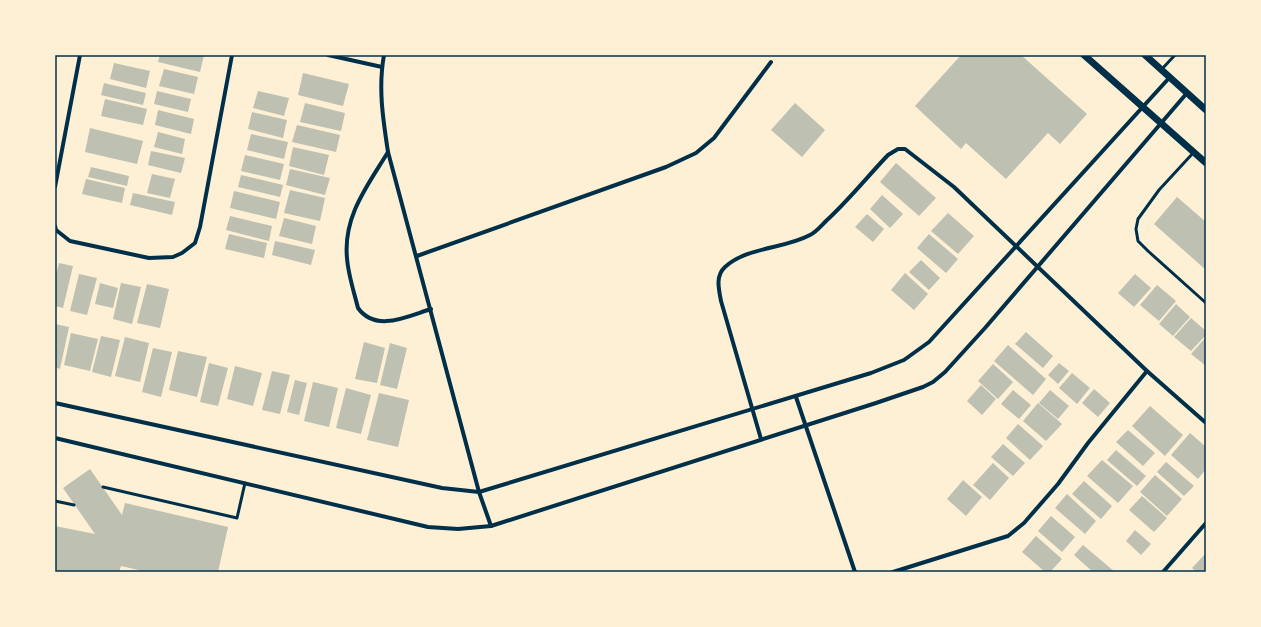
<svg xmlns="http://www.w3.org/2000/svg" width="1261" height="627" font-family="Helvetica,sans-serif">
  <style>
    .building { fill: #bec0b2 }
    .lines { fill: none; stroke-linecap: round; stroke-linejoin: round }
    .service { stroke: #003049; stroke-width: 3 }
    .minor { stroke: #003049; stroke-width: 4 }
    .tertiary { stroke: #003049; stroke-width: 7 }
    .neatline { fill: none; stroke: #003049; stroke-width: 1.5 }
  </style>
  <rect width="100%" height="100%" fill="#fdf0d5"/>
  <!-- building -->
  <g class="building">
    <polygon points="160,55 204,55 200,72 158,62"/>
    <polygon points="961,55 1021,55 1087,114 1060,144 1048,133 1006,179 966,143 961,149 915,106"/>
    <polygon points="114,63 150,71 146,88 110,79"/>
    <polygon points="164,69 198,77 194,94 159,86"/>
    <polygon points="303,73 349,84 343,106 298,95"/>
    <polygon points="104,83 146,93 143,105 101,95"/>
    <polygon points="157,91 191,99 188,112 154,104"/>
    <polygon points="258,91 289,98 284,116 253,108"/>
    <polygon points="105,99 147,109 143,125 101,116"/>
    <polygon points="305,103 345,113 341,131 300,122"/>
    <polygon points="795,103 825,130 802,157 771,130"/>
    <polygon points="158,110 194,119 191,134 155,125"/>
    <polygon points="252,112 287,120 283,138 248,129"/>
    <polygon points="297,125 340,135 336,152 292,142"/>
    <polygon points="90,128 143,141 137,164 85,152"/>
    <polygon points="158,132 185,139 182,154 154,147"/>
    <polygon points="251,134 288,142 284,159 247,150"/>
    <polygon points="293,147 329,155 324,175 289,166"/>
    <polygon points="151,151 185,158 181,173 148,165"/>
    <polygon points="245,155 284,164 280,180 241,171"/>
    <polygon points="896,163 936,198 919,216 880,182"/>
    <polygon points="91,167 129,176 127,186 88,177"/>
    <polygon points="290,169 330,178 325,195 286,185"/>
    <polygon points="152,174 175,179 170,198 147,193"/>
    <polygon points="241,175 283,185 280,197 238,187"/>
    <polygon points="86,179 125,188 122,203 82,194"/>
    <polygon points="290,190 325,198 320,221 284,213"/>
    <polygon points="234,191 280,202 276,219 230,208"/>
    <polygon points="133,193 175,202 172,215 130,205"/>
    <polygon points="882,195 903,214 890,228 870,209"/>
    <polygon points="1177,197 1206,222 1206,270 1154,224"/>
    <polygon points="948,213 974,236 958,254 931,231"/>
    <polygon points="867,214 884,229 873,242 855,227"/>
    <polygon points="230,216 272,226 269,241 226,230"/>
    <polygon points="284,218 316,226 312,244 279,236"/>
    <polygon points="229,234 267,243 264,258 225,249"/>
    <polygon points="929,234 958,259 946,273 917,248"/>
    <polygon points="275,241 315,250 311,265 272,255"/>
    <polygon points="921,260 940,278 929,290 909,272"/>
    <polygon points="59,263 73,266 63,308 55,306 55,279"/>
    <polygon points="905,273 928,294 914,310 891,290"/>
    <polygon points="79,274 97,278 87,315 70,311"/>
    <polygon points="1135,274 1151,288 1134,307 1118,293"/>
    <polygon points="100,283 118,288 113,308 95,304"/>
    <polygon points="121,283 141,287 132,324 113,319"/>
    <polygon points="147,284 169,289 160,328 137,323"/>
    <polygon points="1157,285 1176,301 1159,321 1140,305"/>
    <polygon points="1176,304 1190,317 1173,336 1159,324"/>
    <polygon points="1191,318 1206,331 1206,335 1191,351 1174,337"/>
    <polygon points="55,324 69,327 60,369 55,367"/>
    <polygon points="1026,332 1053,356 1043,368 1015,344"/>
    <polygon points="71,333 98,339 90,371 64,365"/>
    <polygon points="101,336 120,340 111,377 92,372"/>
    <polygon points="125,337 149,343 140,382 115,376"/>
    <polygon points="1206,337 1206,366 1191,354"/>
    <polygon points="364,342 385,348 377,383 355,379"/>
    <polygon points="390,343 407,348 397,389 380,385"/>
    <polygon points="1008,345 1046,379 1033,395 994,361"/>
    <polygon points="153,348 172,352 161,397 142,392"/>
    <polygon points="178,351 207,357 197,397 169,390"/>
    <polygon points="209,363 228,368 218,406 200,402"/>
    <polygon points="1059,363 1069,371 1058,384 1048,375"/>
    <polygon points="993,364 1013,382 998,399 978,381"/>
    <polygon points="235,366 262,373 253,406 227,399"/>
    <polygon points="272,371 290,375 280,414 262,410"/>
    <polygon points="1072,373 1090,388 1077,404 1059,388"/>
    <polygon points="295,380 307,383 299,415 287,412"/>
    <polygon points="313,382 338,388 329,427 304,421"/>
    <polygon points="981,385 996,399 982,415 967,401"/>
    <polygon points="346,388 371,395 361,434 336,428"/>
    <polygon points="1094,389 1110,403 1098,417 1082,403"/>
    <polygon points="1013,390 1031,405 1019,419 1001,404"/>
    <polygon points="1050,390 1069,406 1058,419 1039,403"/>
    <polygon points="379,393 409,400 398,447 367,440"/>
    <polygon points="1038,403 1062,424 1046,441 1023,421"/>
    <polygon points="1150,406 1183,435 1165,456 1132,426"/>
    <polygon points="1018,424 1043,446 1030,460 1006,438"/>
    <polygon points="1128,430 1155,453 1143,466 1116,442"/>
    <polygon points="1190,433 1206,447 1206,469 1198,479 1171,455"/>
    <polygon points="1003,444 1025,463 1013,476 991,457"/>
    <polygon points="1116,450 1146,476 1137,486 1107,460"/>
    <polygon points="1102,460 1133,486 1118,503 1087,476"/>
    <polygon points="1166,462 1194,486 1184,496 1157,472"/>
    <polygon points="993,463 1009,478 990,500 973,485"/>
    <polygon points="90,469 122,515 125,503 228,527 218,572 147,572 121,566 119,572 55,572 55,526 95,534 63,488"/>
    <polygon points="1155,475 1182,499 1167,516 1140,492"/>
    <polygon points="963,480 982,497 966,516 947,499"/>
    <polygon points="1084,481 1112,506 1101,519 1072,494"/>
    <polygon points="1067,494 1096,521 1085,534 1055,508"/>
    <polygon points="1142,496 1167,518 1154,532 1129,510"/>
    <polygon points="1051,516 1075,537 1062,552 1038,531"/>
    <polygon points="1135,530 1151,544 1141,555 1126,541"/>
    <polygon points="1036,536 1062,559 1050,572 1045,572 1022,552"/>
    <polygon points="1083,545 1115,572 1093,572 1074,555"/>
    <polygon points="1206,553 1206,572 1196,572 1192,568"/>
  </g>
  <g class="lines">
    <!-- service -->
    <g class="service">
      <polyline points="1161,70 1175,55"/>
      <polyline points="1194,152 1159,190 1138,219 1136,229 1138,241 1148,251 1206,303"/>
      <polyline points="103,487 237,518 245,483"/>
      <polyline points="55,501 74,505"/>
    </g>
    <!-- minor -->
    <g class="minor">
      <polyline points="328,55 382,67"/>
      <path d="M384 55C378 88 383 119 388 152L479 492 491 526"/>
      <path d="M388 152C368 185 343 216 347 258 348 274 354 292 358 308 376 333 408 316 431 309"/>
      <polyline points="55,187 80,55"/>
      <polyline points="55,226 56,230 70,241 149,258 173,257 182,253 195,243 200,227 232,55"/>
      <polyline points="417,256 666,167 696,153 714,138 771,62"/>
      <polyline points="796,397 855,572"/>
      <polyline points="55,403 442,488 479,492 871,373 904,360 929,342 1170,77"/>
      <polyline points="55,438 428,527 458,529 491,526 876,403 923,387 933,382 945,372 985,328 1187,93"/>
      <path d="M761 439 721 301C719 290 715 276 725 267 747 247 784 249 810 235 816 232 821 226 826 221 848 201 867 177 888 155L898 149H905L954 187 1147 371 1206 423"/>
      <polyline points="893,572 1008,536 1024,523 1058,484 1088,443 1147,371"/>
      <polyline points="1163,572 1206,523"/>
    </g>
    <!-- tertiary -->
    <g class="tertiary">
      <polyline points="1084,55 1206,163"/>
      <polyline points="1145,55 1206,110"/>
    </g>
  </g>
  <!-- border -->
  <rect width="1261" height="627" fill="none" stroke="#fdf0d5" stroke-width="112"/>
  <rect x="56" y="56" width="1149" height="515" class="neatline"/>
</svg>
